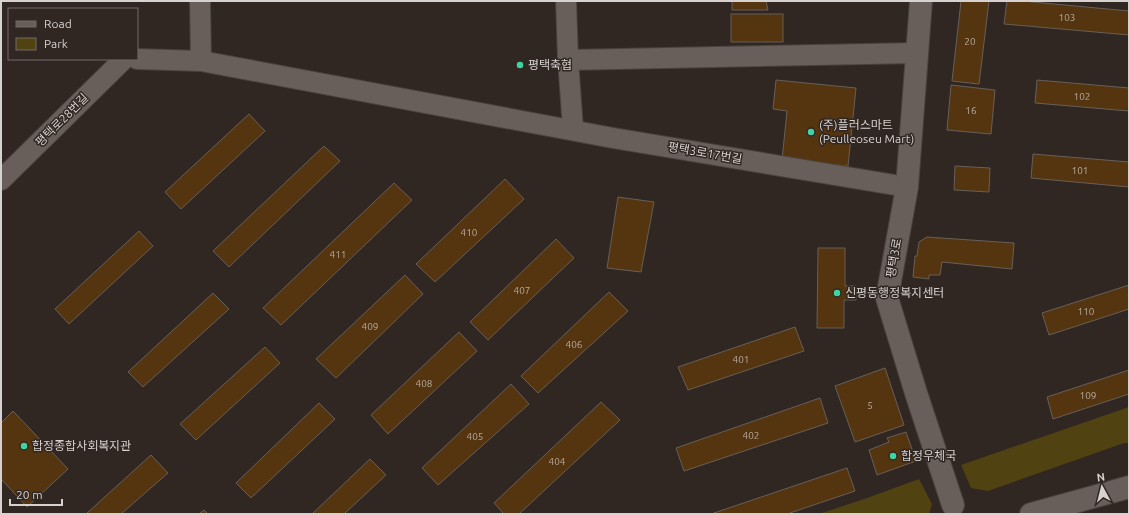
<svg xmlns="http://www.w3.org/2000/svg" width="1130" height="515" font-family="Ubuntu,'Noto Sans KR',sans-serif">
  <style>
    .green { fill: #514211 }
    .building { fill: #55350f; stroke: #675f58 }
    .lines { fill: none; stroke-linecap: round; stroke-linejoin: round }
    .street-casing { stroke: #4a423f; stroke-width: 22 }
    .secondary-casing { stroke: #4a423f; stroke-width: 24 }
    .street { stroke: #685e5a; stroke-width: 20 }
    .secondary { stroke: #685e5a; stroke-width: 22 }
    .poi-dot { fill: #40d4a2; stroke: #302723; stroke-width: 1.5 }
    .labels { text-anchor: middle; stroke-width: 3; stroke-linejoin: round; paint-order: stroke }
    .number-label { font-size: 10px; fill: #b6aa9f }
    .poi-label { font-size: 12px; fill: #d7d1cf; stroke: #302723; text-anchor: start }
    .street-label { font-size: 12px; fill: #d7d1cf; stroke: #302723 }
  </style>
  <rect width="100%" height="100%" fill="#302723"/>
  <!-- green -->
  <g class="green">
    <polygon points="1129,407 1129,443 1124,443 988,491 971,488 961,465"/>
    <polygon points="919,479 932,504 929,514 819,514 867,498"/>
  </g>
  <!-- building -->
  <g class="building">
    <polygon points="732,1 766,1 768,10 732,10"/>
    <polygon points="961,1 989,1 979,84 952,81"/>
    <polygon points="1007,1 1022,1 1129,11 1129,35 1004,24"/>
    <rect x="731" y="14" width="52" height="28"/>
    <polygon points="776,80 856,88 848,166 782,160 787,111 773,109"/>
    <polygon points="1037,80 1129,88 1129,111 1035,103"/>
    <polygon points="951,85 995,90 991,134 947,130"/>
    <polygon points="249,114 265,131 181,209 165,192"/>
    <polygon points="324,146 340,161 229,267 213,251"/>
    <polygon points="1033,154 1129,162 1129,187 1031,178"/>
    <polygon points="955,166 990,168 989,192 954,190"/>
    <polygon points="505,179 524,199 435,282 416,264"/>
    <polygon points="394,183 412,200 281,325 263,308"/>
    <polygon points="618,197 654,202 641,272 607,268"/>
    <polygon points="139,231 153,246 69,324 55,309"/>
    <polygon points="927,237 1014,243 1012,269 942,262 940,275 929,275 929,279 913,277 915,256 917,256 919,242"/>
    <polygon points="556,239 574,258 488,340 470,322"/>
    <polygon points="818,248 845,248 845,286 856,286 856,300 844,300 844,328 817,328"/>
    <polygon points="405,275 423,294 336,378 316,359"/>
    <polygon points="1129,285 1129,309 1049,335 1042,313"/>
    <polygon points="609,292 628,311 538,393 521,376"/>
    <polygon points="213,293 229,309 143,387 128,372"/>
    <polygon points="795,327 804,351 688,390 678,367"/>
    <polygon points="459,332 477,351 388,434 371,415"/>
    <polygon points="265,347 280,363 196,440 180,424"/>
    <polygon points="885,368 904,425 855,442 835,386"/>
    <polygon points="1129,370 1129,394 1053,419 1047,397"/>
    <polygon points="511,384 529,404 438,485 422,468"/>
    <polygon points="820,398 828,423 684,471 676,448"/>
    <polygon points="601,402 620,420 519,514 504,514 494,503"/>
    <polygon points="319,403 335,419 251,498 236,483"/>
    <polygon points="13,411 68,469 27,507 1,479 1,423"/>
    <polygon points="906,432 916,461 877,475 869,450 889,442 887,438"/>
    <polygon points="151,455 168,473 121,514 86,514"/>
    <polygon points="370,459 386,475 344,514 312,514"/>
    <polygon points="847,468 855,491 787,514 711,514"/>
    <polygon points="204,510 208,514 199,514"/>
  </g>
  <g class="lines">
    <!-- street casing -->
    <g class="street-casing">
      <g id="street">
        <polyline points="566,1 568,60 573,129"/>
        <polyline points="137,59 201,61 200,1"/>
        <polyline points="568,60 918,53"/>
        <polyline points="201,61 613,138 907,187"/>
        <polyline points="1,180 124,59"/>
      </g>
    </g>
    <!-- secondary casing -->
    <g class="secondary-casing">
      <g id="secondary">
        <polyline points="921,1 907,187 887,298 916,393 953,505"/>
        <polyline points="1031,514 1129,487"/>
      </g>
    </g>
    <!-- street -->
    <use href="#street" class="street"/>
    <!-- secondary -->
    <use href="#secondary" class="secondary"/>
  </g>
  <!-- markers -->
  <g class="poi-dot">
    <circle cx="520" cy="65" r="4"/>
    <circle cx="811" cy="132" r="4"/>
    <circle cx="837" cy="293" r="4"/>
    <circle cx="24" cy="446" r="4"/>
    <circle cx="893" cy="456" r="4"/>
  </g>
  <g class="labels">
    <!-- number labels -->
    <g class="number-label">
      <text x="1067" y="21">103</text>
      <text x="970" y="45">20</text>
      <text x="1082" y="100">102</text>
      <text x="971" y="114">16</text>
      <text x="1080" y="174">101</text>
      <text x="469" y="236">410</text>
      <text x="338" y="258">411</text>
      <text x="522" y="294">407</text>
      <text x="1086" y="315">110</text>
      <text x="370" y="330">409</text>
      <text x="574" y="348">406</text>
      <text x="741" y="363">401</text>
      <text x="424" y="387">408</text>
      <text x="1088" y="399">109</text>
      <text x="870" y="409">5</text>
      <text x="751" y="439">402</text>
      <text x="475" y="440">405</text>
      <text x="557" y="465">404</text>
    </g>
    <!-- poi labels -->
    <g class="poi-label">
      <text x="528" y="69">평택축협</text>
      <text x="819" y="129">(주)플러스마트<tspan x="819" dy="14">(Peulleoseu Mart)</tspan></text>
      <text x="845" y="297">신평동행정복지센터</text>
      <text x="32" y="450">합정종합사회복지관</text>
      <text x="901" y="460">합정우체국</text>
    </g>
    <!-- street labels -->
    <g class="street-label">
      <text transform="translate(62 120) rotate(-45)" y="4">평택로28번길</text>
      <text transform="translate(705 153) rotate(10)" y="4">평택3로17번길</text>
      <text transform="translate(894 258) rotate(-80)" y="4">평택3로</text>
    </g>
  </g>
  <!-- border -->
  <rect width="1130" height="515" fill="none" stroke="#d7d1cf" stroke-width="4"/>
  <!-- legend -->
  <rect x="8" y="8" width="130" height="52" fill="#302723" stroke="#736b68"/>
  <rect x="16" y="21" width="20" height="6" fill="#685e5a" stroke="#736b68"/>
  <text x="44" y="28" font-size="12" fill="#d7d1cf">Road</text>
  <rect x="16" y="38" width="20" height="12" fill="#514211" stroke="#736b68"/>
  <text x="44" y="48" font-size="12" fill="#d7d1cf">Park</text>
  <!-- north arrow -->
  <g transform="translate(1102 487) rotate(353)" stroke="#302723" stroke-width="3" paint-order="stroke">
  <path d="M0-3L7 15L0 10L-7 15Z" fill="#d7d1cf"/>
  <text y="-6" font-size="11" font-weight="bold" text-anchor="middle" fill="#d7d1cf">N</text>
  </g>
  <!-- scale -->
  <path d="M10 499v6h52v-6" fill="none" stroke="#d7d1cf" stroke-width="2"/>
  <text x="16" y="499" font-size="12" fill="#d7d1cf" stroke="#302723" stroke-width="3" paint-order="stroke">20 m</text>
</svg>
